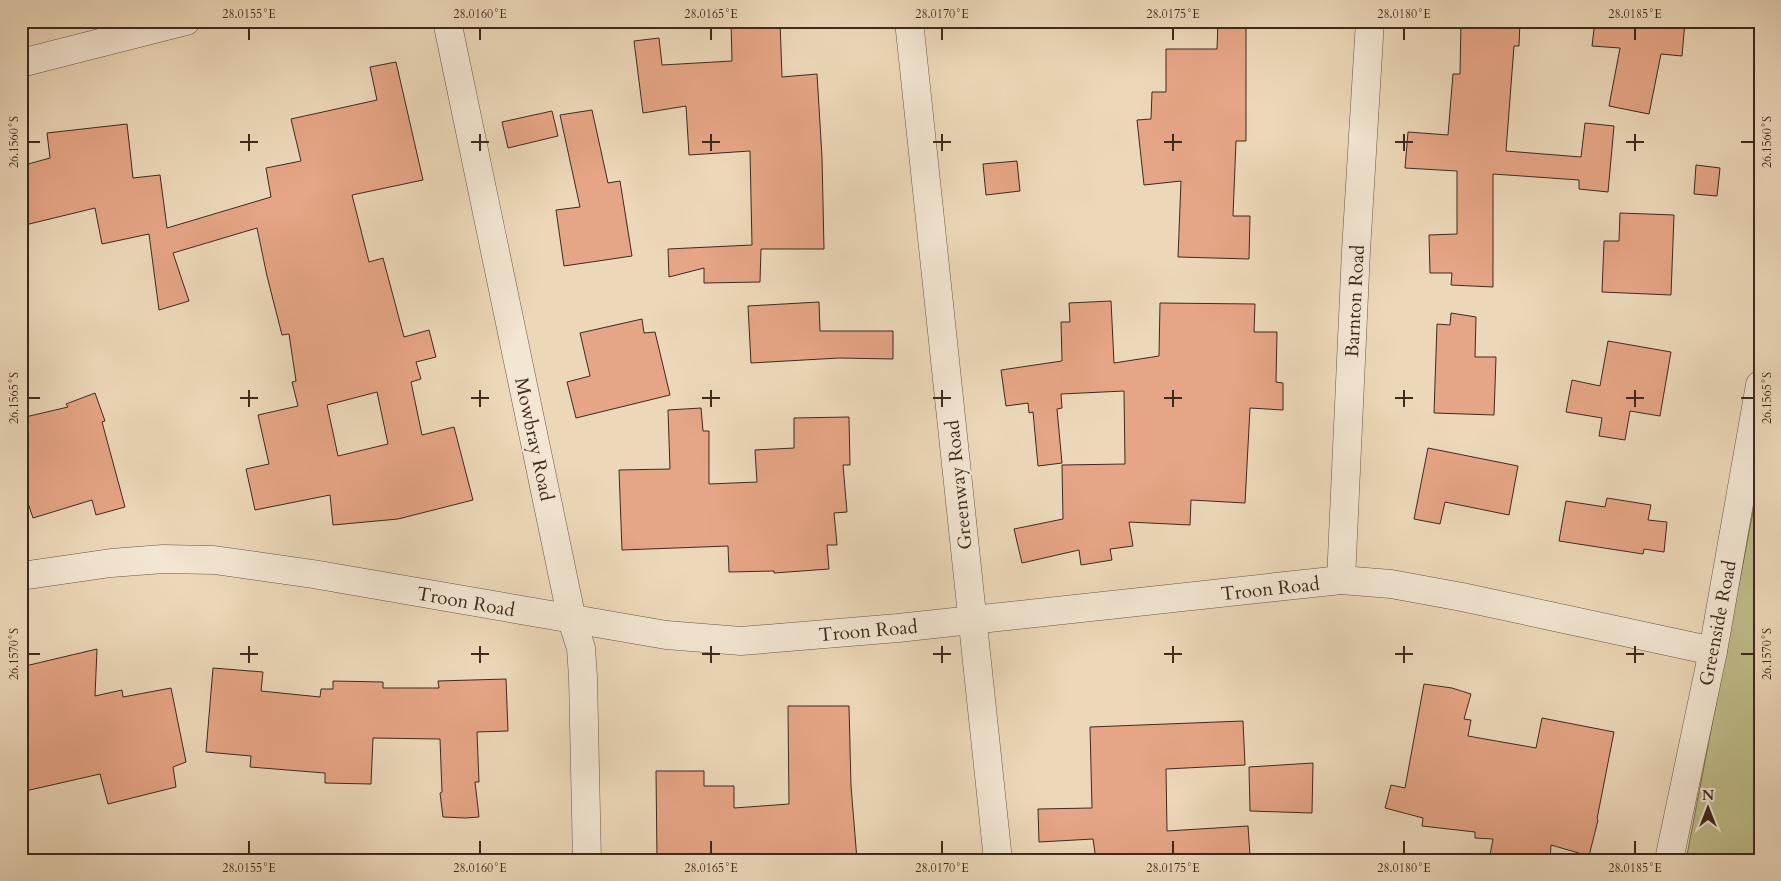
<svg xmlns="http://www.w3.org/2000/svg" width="1781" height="881" font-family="Cardo,serif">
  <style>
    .green { fill: #bfbc8a; stroke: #7e7254 }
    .building { fill: #e6a586; stroke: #3e291d; fill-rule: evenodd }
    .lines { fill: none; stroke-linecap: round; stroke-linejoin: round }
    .minor-casing { stroke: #6a5544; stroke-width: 29 }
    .minor { stroke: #f3e6d2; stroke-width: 28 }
    .ticks { fill: none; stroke: #3e291d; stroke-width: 2 }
    .labels { text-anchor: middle; stroke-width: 5; stroke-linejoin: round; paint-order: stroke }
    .street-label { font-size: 19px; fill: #3e291d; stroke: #f3e6d2 }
    .neatline { fill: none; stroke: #3e291d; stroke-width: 2 }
    .ticks-label { font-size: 12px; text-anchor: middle; fill: #3e291d }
  </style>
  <rect width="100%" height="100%" fill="#ecd8b9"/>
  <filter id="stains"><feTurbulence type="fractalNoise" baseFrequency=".004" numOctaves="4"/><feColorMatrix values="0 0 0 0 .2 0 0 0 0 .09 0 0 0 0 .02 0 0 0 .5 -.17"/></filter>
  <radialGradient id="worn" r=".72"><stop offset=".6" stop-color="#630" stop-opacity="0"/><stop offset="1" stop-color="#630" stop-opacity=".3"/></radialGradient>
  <!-- green -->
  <polygon class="green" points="1760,475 1760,860 1686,860"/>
  <!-- building -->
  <g class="building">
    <polygon points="731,21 780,21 782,77 817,74 822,157 824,249 761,249 760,282 704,283 704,268 669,277 668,249 752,245 750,151 689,155 686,106 643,113 634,41 659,38 662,65 732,61"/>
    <polygon points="1218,21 1246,21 1246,141 1236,141 1233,216 1250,216 1249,259 1178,257 1181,181 1144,185 1137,120 1151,119 1152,92 1166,92 1166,49 1217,49"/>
    <polygon points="1461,21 1520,21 1519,46 1514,46 1506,151 1581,157 1585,123 1614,126 1608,192 1579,189 1579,180 1493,174 1493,287 1451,285 1452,273 1430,273 1429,235 1457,234 1457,171 1405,168 1408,132 1448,135 1453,74 1460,74"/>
    <polygon points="1595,21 1685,21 1682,56 1661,54 1649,114 1609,106 1620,48 1592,46"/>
    <path d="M396 62 423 180 352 195 369 262 383 258 404 337 429 330 436 357 416 362 421 379 411 382 422 435 454 427 473 500 398 519 333 525 330 495 255 510 246 469 269 464 258 415 298 406 292 382 296 381 289 334 282 335 267 276 257 228 173 253 189 301 159 310 149 234 102 244 95 208 21 226V166L50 158 47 133 127 124 133 178 160 175 167 228 271 197 266 168 301 161 291 119 377 100 370 67ZM377 392 388 444 338 456 327 405Z"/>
    <polygon points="592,110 608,183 620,181 632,256 564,266 556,210 580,207 560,115"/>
    <polygon points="552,111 558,136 508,148 502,122"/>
    <polygon points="1017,161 1020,191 986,195 983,164"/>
    <polygon points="1696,165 1720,168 1717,196 1694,194"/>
    <polygon points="1620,213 1674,215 1671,295 1602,292 1604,241 1619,241"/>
    <polygon points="1111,301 1114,363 1159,356 1160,303 1255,304 1254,332 1277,332 1276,382 1283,383 1283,410 1250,408 1245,503 1191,500 1190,525 1129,522 1133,546 1110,549 1112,560 1081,565 1079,550 1022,563 1014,529 1063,519 1062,465 1125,464 1124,391 1061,394 1062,408 1057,409 1062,463 1038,466 1033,412 1029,413 1028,403 1006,406 1001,370 1062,361 1061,322 1070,322 1069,303"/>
    <polygon points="819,302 820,331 893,331 893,359 839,358 751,363 748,306"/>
    <polygon points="1451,313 1476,317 1475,357 1496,357 1494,415 1434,413 1437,324 1450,325"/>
    <polygon points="642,319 644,333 655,332 670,395 576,418 567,382 590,376 580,333"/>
    <polygon points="1608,341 1671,352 1660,416 1630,411 1625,440 1599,436 1602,418 1566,412 1572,380 1600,386"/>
    <polygon points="95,393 105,421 102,422 125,507 96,515 92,500 33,518 21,482 21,418 68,407 66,404"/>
    <polygon points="701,408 703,431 709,431 709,484 757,482 755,450 794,448 794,418 849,417 850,465 843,465 847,512 834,513 837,545 827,545 829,569 774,573 774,571 729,572 728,546 622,550 619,470 670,469 668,410"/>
    <polygon points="1428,448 1518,466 1509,515 1445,502 1440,524 1414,519"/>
    <polygon points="1607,498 1651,505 1648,520 1667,522 1664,552 1644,549 1643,554 1559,541 1566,501 1605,507"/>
    <polygon points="97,649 95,696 122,690 123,697 171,688 186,762 173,767 176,787 108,804 100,774 21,792 21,667"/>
    <polygon points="213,668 263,672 261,691 320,697 321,689 333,689 333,681 383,682 383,688 439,688 438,681 506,679 508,731 477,732 479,782 475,782 479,817 465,818 443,817 440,793 442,792 440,739 373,738 371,784 325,783 325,773 250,767 251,756 206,752"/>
    <polygon points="1424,684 1452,688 1471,694 1464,719 1471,720 1468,736 1536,748 1542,718 1614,732 1597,819 1598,820 1589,856 1551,845 1550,860 1489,860 1493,839 1475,838 1475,832 1422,826 1423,818 1385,808 1391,785 1405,788"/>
    <polygon points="788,706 849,706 851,786 857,860 657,860 656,771 704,771 704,786 734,786 734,808 789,804"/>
    <polygon points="1243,721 1245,765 1166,769 1167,831 1248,826 1250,855 1175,858 1175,860 1096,860 1093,839 1039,842 1038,809 1092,808 1090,727"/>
    <polygon points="1313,763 1312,813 1250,811 1249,767"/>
  </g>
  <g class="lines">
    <!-- minor casing -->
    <g class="minor-casing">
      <g id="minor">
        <polyline points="447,21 572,620 581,648 583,677 587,860"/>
        <polyline points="909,21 998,860"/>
        <polyline points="21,63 186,21"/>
        <polyline points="21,576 111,563 163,559 214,560 313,574 666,635 741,641 898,628 1341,580 1391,584 1462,597 1713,651"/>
        <polyline points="1341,580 1356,251 1370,21"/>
        <polyline points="1669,860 1713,651 1760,385"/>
      </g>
    </g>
    <!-- minor -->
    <use href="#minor" class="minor"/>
  </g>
  <!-- ticks -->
  <path class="ticks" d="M249 28V40M480 28V40M711 28V40M942 28V40M1173 28V40M1404 28V40M1635 28V40M249 134V151M480 134V151M711 134V151M942 134V151M1173 134V151M1404 134V151M1635 134V151M28 142H40M240 142H258M471 142H489M702 142H720M933 142H951M1164 142H1182M1395 142H1413M1626 142H1644M1741 142H1754M249 390V407M480 390V407M711 390V407M942 390V407M1173 390V407M1404 390V407M1635 390V407M28 398H40M240 398H258M471 398H489M702 398H720M933 398H951M1164 398H1182M1395 398H1413M1626 398H1644M1741 398H1754M249 646V663M480 646V663M711 646V663M942 646V663M1173 646V663M1404 646V663M1635 646V663M28 654H40M240 654H258M471 654H489M702 654H720M933 654H951M1164 654H1182M1395 654H1413M1626 654H1644M1741 654H1754M249 841V854M480 841V854M711 841V854M942 841V854M1173 841V854M1404 841V854M1635 841V854"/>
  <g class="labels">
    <!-- street labels -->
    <g class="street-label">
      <text transform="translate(1354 301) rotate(-87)" y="7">Barnton Road</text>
      <text transform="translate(535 439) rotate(78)" y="7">Mowbray Road</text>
      <text transform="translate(958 485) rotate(-96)" y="7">Greenway Road</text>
      <text transform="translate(1270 588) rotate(-6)" y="7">Troon Road</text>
      <text transform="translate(466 601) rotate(10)" y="7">Troon Road</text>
      <text transform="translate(1717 623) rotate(-79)" y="7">Greenside Road</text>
      <text transform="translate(868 630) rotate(-5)" y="7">Troon Road</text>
    </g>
  </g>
  <!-- margin -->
  <rect width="1781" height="881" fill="none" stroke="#ecd8b9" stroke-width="55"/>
  <!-- north arrow -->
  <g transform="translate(1708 808)" stroke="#f3e6d2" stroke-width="4" paint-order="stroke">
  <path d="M0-4L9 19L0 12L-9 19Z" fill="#3e291d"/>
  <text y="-8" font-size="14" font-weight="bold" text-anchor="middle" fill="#3e291d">N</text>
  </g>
  <rect x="28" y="28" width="1726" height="826" class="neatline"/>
  <g class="ticks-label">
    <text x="249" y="18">28.0155°E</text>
    <text x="480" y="18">28.0160°E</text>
    <text x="711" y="18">28.0165°E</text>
    <text x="942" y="18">28.0170°E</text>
    <text x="1173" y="18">28.0175°E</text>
    <text x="1404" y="18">28.0180°E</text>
    <text x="1635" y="18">28.0185°E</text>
    <text transform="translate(14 142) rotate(-90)" y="4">26.1560°S</text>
    <text transform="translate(1767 142) rotate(-90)" y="4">26.1560°S</text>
    <text transform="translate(14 398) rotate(-90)" y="4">26.1565°S</text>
    <text transform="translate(1767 398) rotate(-90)" y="4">26.1565°S</text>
    <text transform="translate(14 654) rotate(-90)" y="4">26.1570°S</text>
    <text transform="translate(1767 654) rotate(-90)" y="4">26.1570°S</text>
    <text x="249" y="872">28.0155°E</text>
    <text x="480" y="872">28.0160°E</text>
    <text x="711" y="872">28.0165°E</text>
    <text x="942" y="872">28.0170°E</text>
    <text x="1173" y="872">28.0175°E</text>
    <text x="1404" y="872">28.0180°E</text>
    <text x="1635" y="872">28.0185°E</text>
  </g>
  <rect width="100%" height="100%" filter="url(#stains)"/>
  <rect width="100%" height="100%" fill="url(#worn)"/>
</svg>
